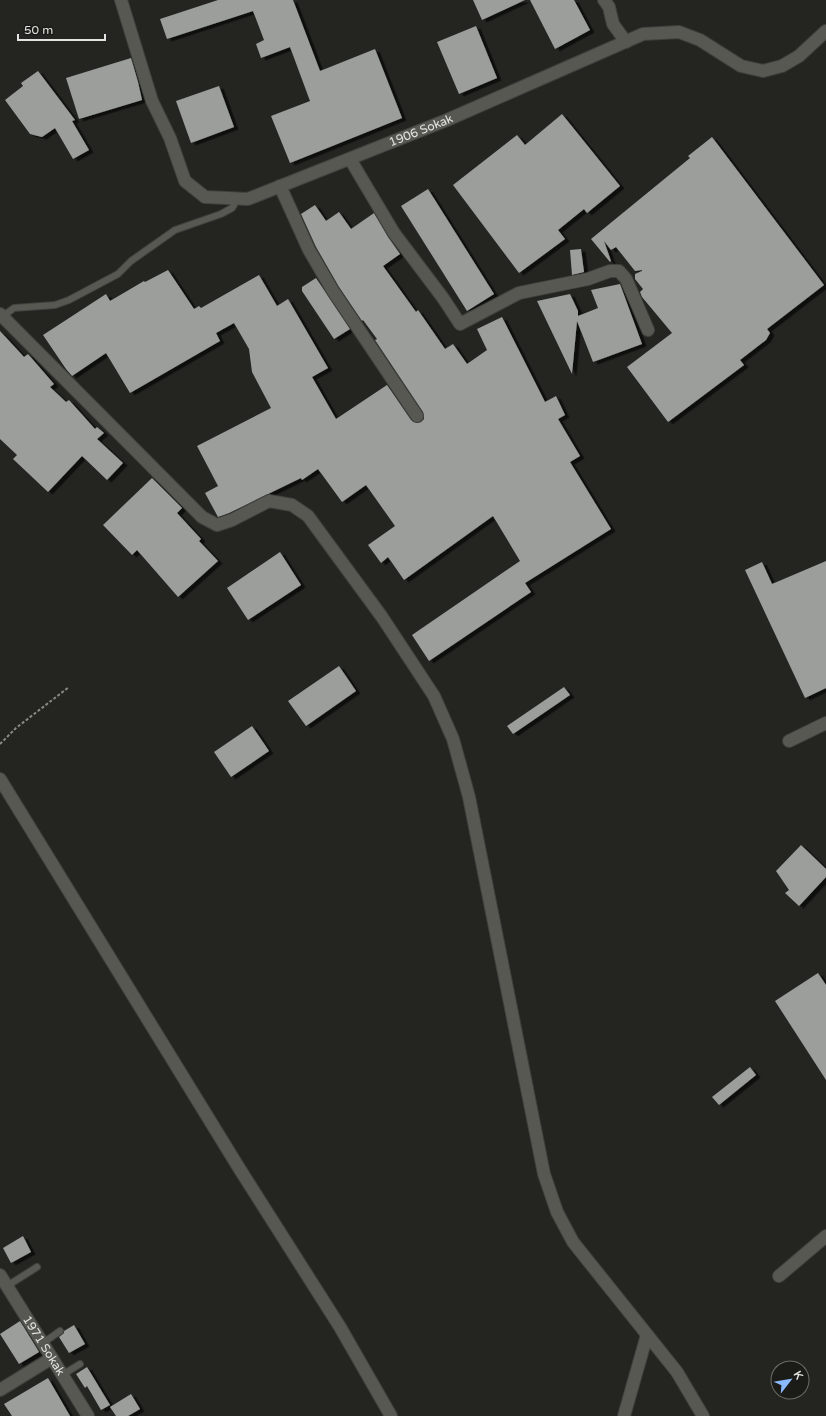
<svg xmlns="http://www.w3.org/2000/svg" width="826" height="1416" font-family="'Varela Round',sans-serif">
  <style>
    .building { fill: #9b9e9a; filter: url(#shadow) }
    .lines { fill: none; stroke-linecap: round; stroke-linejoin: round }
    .lane-casing { stroke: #40413e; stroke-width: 8 }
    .street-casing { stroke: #40413e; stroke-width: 14 }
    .path { stroke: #898a86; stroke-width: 2; stroke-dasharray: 3 2; stroke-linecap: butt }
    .lane { stroke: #585853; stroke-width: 6 }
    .street { stroke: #585853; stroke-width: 12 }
    .labels { text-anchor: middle; stroke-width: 4; stroke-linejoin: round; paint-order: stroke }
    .street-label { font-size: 12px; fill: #e3e4e1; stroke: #1b1b17 }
  </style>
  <defs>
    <filter id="shadow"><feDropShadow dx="4.5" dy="2.5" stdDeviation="0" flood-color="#0009"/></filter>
  </defs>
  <rect width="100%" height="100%" fill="#242520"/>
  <!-- building -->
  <g class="building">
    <polygon points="218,0 293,0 320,71 375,49 402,118 290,163 271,116 310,101 290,47 261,58 256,44 264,40 253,11 167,39 160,19"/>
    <polygon points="473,0 525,0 482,20"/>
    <polygon points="530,0 574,0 590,30 555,49"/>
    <polygon points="476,26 497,78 459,94 437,42"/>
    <polygon points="131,58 138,82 142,100 79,119 66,78"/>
    <polygon points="38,71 75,120 72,121 89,150 73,159 55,128 42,137 30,134 5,100 23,86 21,83"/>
    <polygon points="219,86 234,127 191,143 176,101"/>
    <polygon points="562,114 620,186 587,213 584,209 558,230 565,239 519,273 453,185 517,135 525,145"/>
    <polygon points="712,137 824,285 767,329 770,333 766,340 740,360 744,365 668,422 627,367 672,333 642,297 640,292 643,289 635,279 635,274 642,271 642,270 635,271 616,247 611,250 604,241 611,261 610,262 591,239 690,158 688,156"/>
    <polygon points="428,189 494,294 467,311 401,206"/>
    <polygon points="315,205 326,221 339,212 351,229 374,213 388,237 400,254 383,266 416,312 418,310 445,349 453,344 467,364 487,350 477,329 502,317 545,402 556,396 565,415 558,419 580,456 570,462 611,529 525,583 531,592 429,661 412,635 520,561 493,516 404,580 388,557 381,563 368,545 395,526 366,485 342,502 318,469 302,480 301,478 229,513 218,517 205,493 218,486 197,446 271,408 252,372 249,349 234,323 216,333 220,341 130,393 106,353 72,376 66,369 43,335 106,294 110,301 144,281 145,282 168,270 194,309 199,306 201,308 259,275 277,306 288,299 328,368 312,377 336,419 387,385 411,420 417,423 421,422 424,419 423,412 375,340 377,339 363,320 362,321 339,287 316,247 301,214"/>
    <polygon points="581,249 584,272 572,275 570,250"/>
    <polygon points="316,278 350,329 334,339 302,291 302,287"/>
    <polygon points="620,284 642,344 593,362 577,321 572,374 537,301 570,294 578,311 578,316 598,308 591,290"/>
    <polygon points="0,331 24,357 28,354 54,384 50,387 66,402 69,400 95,429 97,427 104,433 97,439 123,463 107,480 82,456 48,492 13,459 17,455 0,439"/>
    <polygon points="152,478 182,508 177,513 201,539 199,541 218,561 178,597 137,550 132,555 103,525"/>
    <polygon points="280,552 301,585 248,620 227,588"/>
    <polygon points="826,561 826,688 805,698 745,570 762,562 772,584"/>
    <polygon points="339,666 356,691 306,726 288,701"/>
    <polygon points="564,687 570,695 513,734 507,726"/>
    <polygon points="252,726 269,751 231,777 214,752"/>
    <polygon points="801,845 826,869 826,877 799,906 785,893 789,890 776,871"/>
    <polygon points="818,973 826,985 826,1080 775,1001"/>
    <polygon points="750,1067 756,1075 719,1105 712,1097"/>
    <polygon points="23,1236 31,1252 11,1263 3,1248"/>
    <polygon points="20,1321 39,1352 19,1364 0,1334"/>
    <polygon points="74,1325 85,1344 69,1353 59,1337 64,1333 64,1331"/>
    <polygon points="87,1367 110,1405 101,1410 87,1386 85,1388 76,1374"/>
    <polygon points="48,1378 70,1416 12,1416 4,1404"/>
    <polygon points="131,1394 140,1409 128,1416 116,1416 110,1407"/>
  </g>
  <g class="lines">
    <!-- lane casing -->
    <g class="lane-casing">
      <g id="lane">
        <polyline points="3,316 14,308 55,305 69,300 118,274 131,261 175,230 221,214 232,208 234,205 235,198"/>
        <polyline points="7,1286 37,1267"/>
        <polyline points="43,1343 60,1331"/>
        <polyline points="62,1375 80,1364"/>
      </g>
    </g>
    <!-- street casing -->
    <g class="street-casing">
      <g id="street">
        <path id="s1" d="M121 0 152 101 170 138 185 181 205 197 248 199 447 120 643 34 679 32 700 40 741 66 763 71 782 66 799 56 826 31"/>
        <polyline points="604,0 609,7 613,24 626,42"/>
        <polyline points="350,159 394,233 443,298 460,324 519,293 588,279 610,271 619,271 626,279 648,330"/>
        <polyline points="280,186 309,250 333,291 417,416"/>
        <polyline points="0,314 202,517 217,525 232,520 269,501 292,505 308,516 382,617 434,696 453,739 469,797 544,1174 557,1212 573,1242 677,1372 703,1416"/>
        <polyline points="789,741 826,723"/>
        <polyline points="0,779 239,1168 340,1327 391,1416"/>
        <path id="s2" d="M0 1275 88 1416"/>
        <polyline points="779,1276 826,1236"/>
        <polyline points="0,1390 52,1358"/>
        <polyline points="624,1416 647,1335"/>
      </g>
    </g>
    <!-- path -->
    <polyline class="path" points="0,744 16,728 69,687"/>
    <!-- lane -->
    <use href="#lane" class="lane"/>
    <!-- street -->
    <use href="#street" class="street"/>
  </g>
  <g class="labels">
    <!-- street labels -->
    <g class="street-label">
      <text dy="4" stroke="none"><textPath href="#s1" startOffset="447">1906 Sokak</textPath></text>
      <text dy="4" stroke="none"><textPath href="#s2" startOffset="83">1971 Sokak</textPath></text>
    </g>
  </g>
  <!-- north arrow -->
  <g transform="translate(790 1380) rotate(59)"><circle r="19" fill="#1b1b17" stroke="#6b6b68"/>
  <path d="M0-3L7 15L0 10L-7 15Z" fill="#8abafc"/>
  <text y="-6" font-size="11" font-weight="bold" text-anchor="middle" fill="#e3e4e1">K</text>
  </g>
  <!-- scale -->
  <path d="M18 34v6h87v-6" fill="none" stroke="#e3e4e1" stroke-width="2"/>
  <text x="24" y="34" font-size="12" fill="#e3e4e1" stroke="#1b1b17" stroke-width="3" paint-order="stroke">50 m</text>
</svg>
